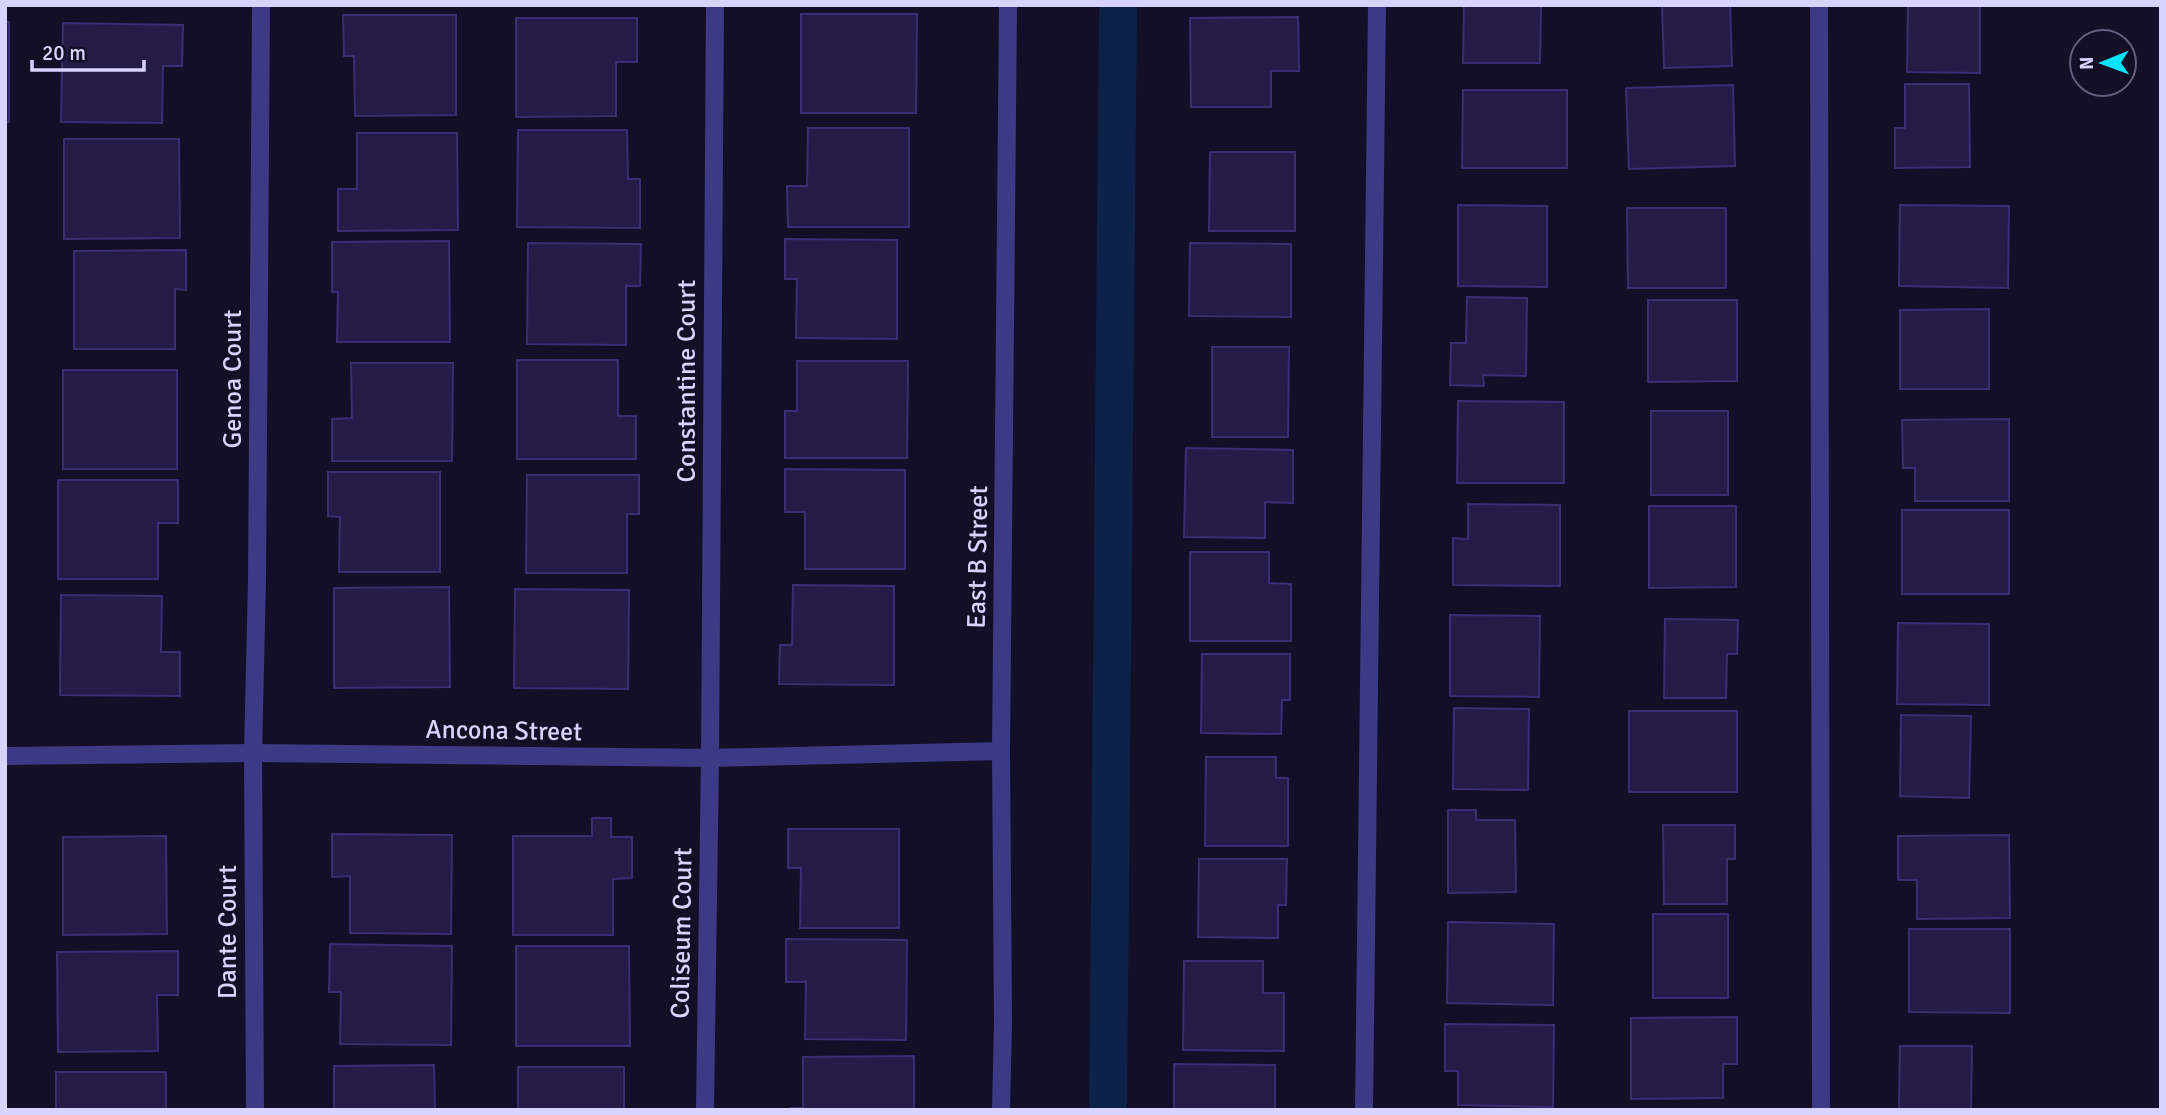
<svg xmlns="http://www.w3.org/2000/svg" width="2166" height="1115" font-family="Signika,sans-serif">
  <style>
    .lines { fill: none; stroke-linecap: round; stroke-linejoin: round }
    .canal { stroke: #0c2248; stroke-width: 38 }
    .building { fill: #241b47; stroke: #3b2d73; stroke-width: 2 }
    .minor { stroke: #3d3a85; stroke-width: 18 }
    .labels { text-anchor: middle; stroke-width: 5; stroke-linejoin: round; paint-order: stroke }
    .street-label { font-size: 26px; fill: #d9d4ff; stroke: #130f26 }
  </style>
  <rect width="100%" height="100%" fill="#130f26"/>
  <g class="lines">
    <!-- canal -->
    <polyline class="canal" points="1108,1110 1118,5"/>
  </g>
  <!-- building -->
  <g class="building">
    <polygon points="1464,5 1541,5 1540,63 1463,63"/>
    <polygon points="1662,5 1730,5 1732,66 1664,68"/>
    <polygon points="1908,5 1980,5 1980,73 1907,72"/>
    <polygon points="801,14 917,14 916,113 801,113"/>
    <polygon points="343,15 456,15 456,115 355,116 354,56 344,56"/>
    <polygon points="1298,17 1299,71 1271,71 1271,107 1191,107 1190,18"/>
    <polygon points="516,18 637,18 637,62 616,62 616,116 516,117"/>
    <rect x="5" y="22" width="4" height="100"/>
    <polygon points="63,23 183,25 182,66 163,66 162,123 61,122"/>
    <polygon points="1905,84 1969,84 1970,167 1895,168 1895,128 1905,128"/>
    <polygon points="1733,85 1735,166 1629,169 1626,88"/>
    <polygon points="1463,90 1567,90 1567,168 1462,168"/>
    <polygon points="808,128 909,128 909,227 788,227 787,186 807,186"/>
    <polygon points="518,130 627,130 628,179 640,179 640,228 517,227"/>
    <polygon points="357,133 457,133 458,230 338,231 338,189 357,189"/>
    <polygon points="64,139 179,139 180,238 64,239"/>
    <polygon points="1210,152 1295,152 1295,231 1209,231"/>
    <polygon points="1458,205 1547,206 1547,287 1458,286"/>
    <polygon points="1900,205 2009,206 2008,288 1899,286"/>
    <polygon points="1627,208 1726,208 1726,288 1628,288"/>
    <polygon points="785,239 897,240 897,339 796,338 797,279 785,279"/>
    <polygon points="449,241 450,342 337,342 338,292 332,292 332,242"/>
    <polygon points="528,243 641,244 640,286 626,286 626,345 527,344"/>
    <polygon points="1190,243 1291,244 1291,317 1189,316"/>
    <polygon points="186,250 186,290 175,289 175,349 74,349 74,251"/>
    <polygon points="1467,297 1527,298 1526,376 1483,375 1484,386 1450,385 1451,343 1466,343"/>
    <polygon points="1648,300 1737,300 1737,381 1648,382"/>
    <polygon points="1989,309 1989,389 1900,389 1900,310"/>
    <polygon points="1212,347 1289,347 1288,437 1212,437"/>
    <polygon points="517,360 618,360 618,416 636,416 636,459 517,459"/>
    <polygon points="797,361 908,361 907,458 785,458 785,411 797,411"/>
    <polygon points="351,363 453,363 452,461 332,461 332,419 352,418"/>
    <rect x="63" y="370" width="114" height="99"/>
    <polygon points="1458,401 1564,402 1564,483 1457,483"/>
    <rect x="1651" y="411" width="77" height="84"/>
    <polygon points="2009,419 2009,501 1915,501 1915,468 1903,468 1902,420"/>
    <polygon points="1186,448 1293,450 1293,503 1265,502 1265,538 1184,537"/>
    <polygon points="785,469 905,470 905,569 805,569 805,512 785,512"/>
    <polygon points="328,472 440,472 440,572 339,572 340,517 328,516"/>
    <polygon points="527,475 639,475 639,514 627,514 627,573 526,573"/>
    <polygon points="58,480 178,480 178,523 158,523 158,579 58,579"/>
    <polygon points="1468,504 1560,505 1560,586 1453,585 1453,538 1468,539"/>
    <polygon points="1649,506 1736,506 1736,587 1649,588"/>
    <rect x="1902" y="510" width="107" height="84"/>
    <polygon points="1190,552 1269,552 1269,583 1291,584 1291,641 1190,641"/>
    <polygon points="793,585 894,586 894,685 779,684 780,645 792,645"/>
    <polygon points="449,587 450,687 334,688 334,588"/>
    <polygon points="515,589 629,590 628,689 514,688"/>
    <polygon points="61,595 162,596 161,652 180,652 180,696 60,695"/>
    <polygon points="1450,615 1540,616 1539,697 1450,696"/>
    <polygon points="1665,619 1738,620 1737,654 1727,654 1726,698 1664,698"/>
    <polygon points="1898,623 1989,624 1989,705 1897,704"/>
    <polygon points="1202,654 1290,654 1290,700 1282,700 1281,734 1201,733"/>
    <polygon points="1454,708 1529,709 1528,790 1453,789"/>
    <rect x="1629" y="711" width="108" height="81"/>
    <polygon points="1901,715 1971,716 1969,798 1900,796"/>
    <polygon points="1206,757 1276,757 1276,778 1288,778 1288,846 1205,846"/>
    <polygon points="1448,810 1476,810 1476,820 1515,820 1516,892 1448,893"/>
    <polygon points="592,818 611,818 611,837 632,837 632,878 613,879 613,935 513,935 513,836 592,836"/>
    <polygon points="1663,825 1735,825 1735,859 1727,859 1727,904 1664,904"/>
    <polygon points="788,829 899,829 899,928 800,928 801,868 788,868"/>
    <polygon points="332,834 452,835 451,934 350,933 350,876 332,877"/>
    <polygon points="2009,835 2010,918 1917,919 1917,880 1898,880 1898,836"/>
    <polygon points="166,836 167,934 63,935 63,837"/>
    <polygon points="1199,859 1287,859 1286,905 1278,905 1278,938 1198,937"/>
    <rect x="1653" y="914" width="75" height="84"/>
    <polygon points="1448,922 1554,924 1553,1005 1447,1003"/>
    <polygon points="1909,929 2010,929 2010,1013 1909,1012"/>
    <polygon points="786,939 907,940 906,1040 805,1039 806,982 786,982"/>
    <polygon points="330,944 452,946 451,1045 340,1044 341,992 329,992"/>
    <polygon points="516,946 629,946 630,1046 516,1046"/>
    <polygon points="178,951 178,995 157,995 158,1051 58,1052 57,952"/>
    <polygon points="1184,961 1263,961 1263,993 1284,993 1284,1051 1183,1050"/>
    <polygon points="1737,1017 1737,1064 1723,1064 1723,1098 1631,1099 1631,1018"/>
    <polygon points="1445,1024 1554,1025 1553,1107 1458,1105 1458,1071 1445,1071"/>
    <polygon points="1900,1046 1972,1046 1971,1110 1899,1110"/>
    <polygon points="914,1056 914,1110 791,1110 791,1108 803,1108 803,1057"/>
    <polygon points="1174,1064 1275,1065 1275,1110 1174,1110"/>
    <polygon points="434,1065 435,1110 334,1110 334,1066"/>
    <rect x="518" y="1067" width="106" height="43"/>
    <rect x="56" y="1072" width="110" height="38"/>
  </g>
  <g class="lines">
    <!-- minor -->
    <g class="minor">
      <polyline points="1819,5 1821,1110"/>
      <polyline points="5,756 253,753 710,758 1001,751"/>
      <polyline points="255,1110 253,753 257,580 261,5"/>
      <polyline points="705,1110 710,758 715,5"/>
      <polyline points="1001,1110 1003,1023 1001,751 1008,5"/>
      <polyline points="1364,1110 1377,5"/>
    </g>
  </g>
  <g class="labels">
    <!-- street labels -->
    <g class="street-label">
      <text transform="translate(232 379) rotate(-90)" y="9">Genoa Court</text>
      <text transform="translate(686 381) rotate(-90)" y="9">Constantine Court</text>
      <text transform="translate(977 557) rotate(-89)" y="9">East B Street</text>
      <text transform="translate(504 730) rotate(1)" y="9">Ancona Street</text>
      <text transform="translate(227 932) rotate(-90)" y="9">Dante Court</text>
      <text transform="translate(681 933) rotate(-89)" y="9">Coliseum Court</text>
    </g>
  </g>
  <!-- border -->
  <rect width="2166" height="1115" fill="none" stroke="#d9d4ff" stroke-width="14"/>
  <!-- north arrow -->
  <g transform="translate(2103 63) rotate(269)"><circle r="33" fill="#130f26" stroke="#625e7d" stroke-width="2"/>
  <path d="M0-5L12 26L0 18L-12 26Z" fill="#00e5ff"/>
  <text y="-10" font-size="19" font-weight="bold" text-anchor="middle" fill="#d9d4ff">N</text>
  </g>
  <!-- scale -->
  <path d="M32 60v10h112v-10" fill="none" stroke="#d9d4ff" stroke-width="3.5"/>
  <text x="42" y="60" font-size="21" fill="#d9d4ff" stroke="#130f26" stroke-width="5" paint-order="stroke">20 m</text>
</svg>
